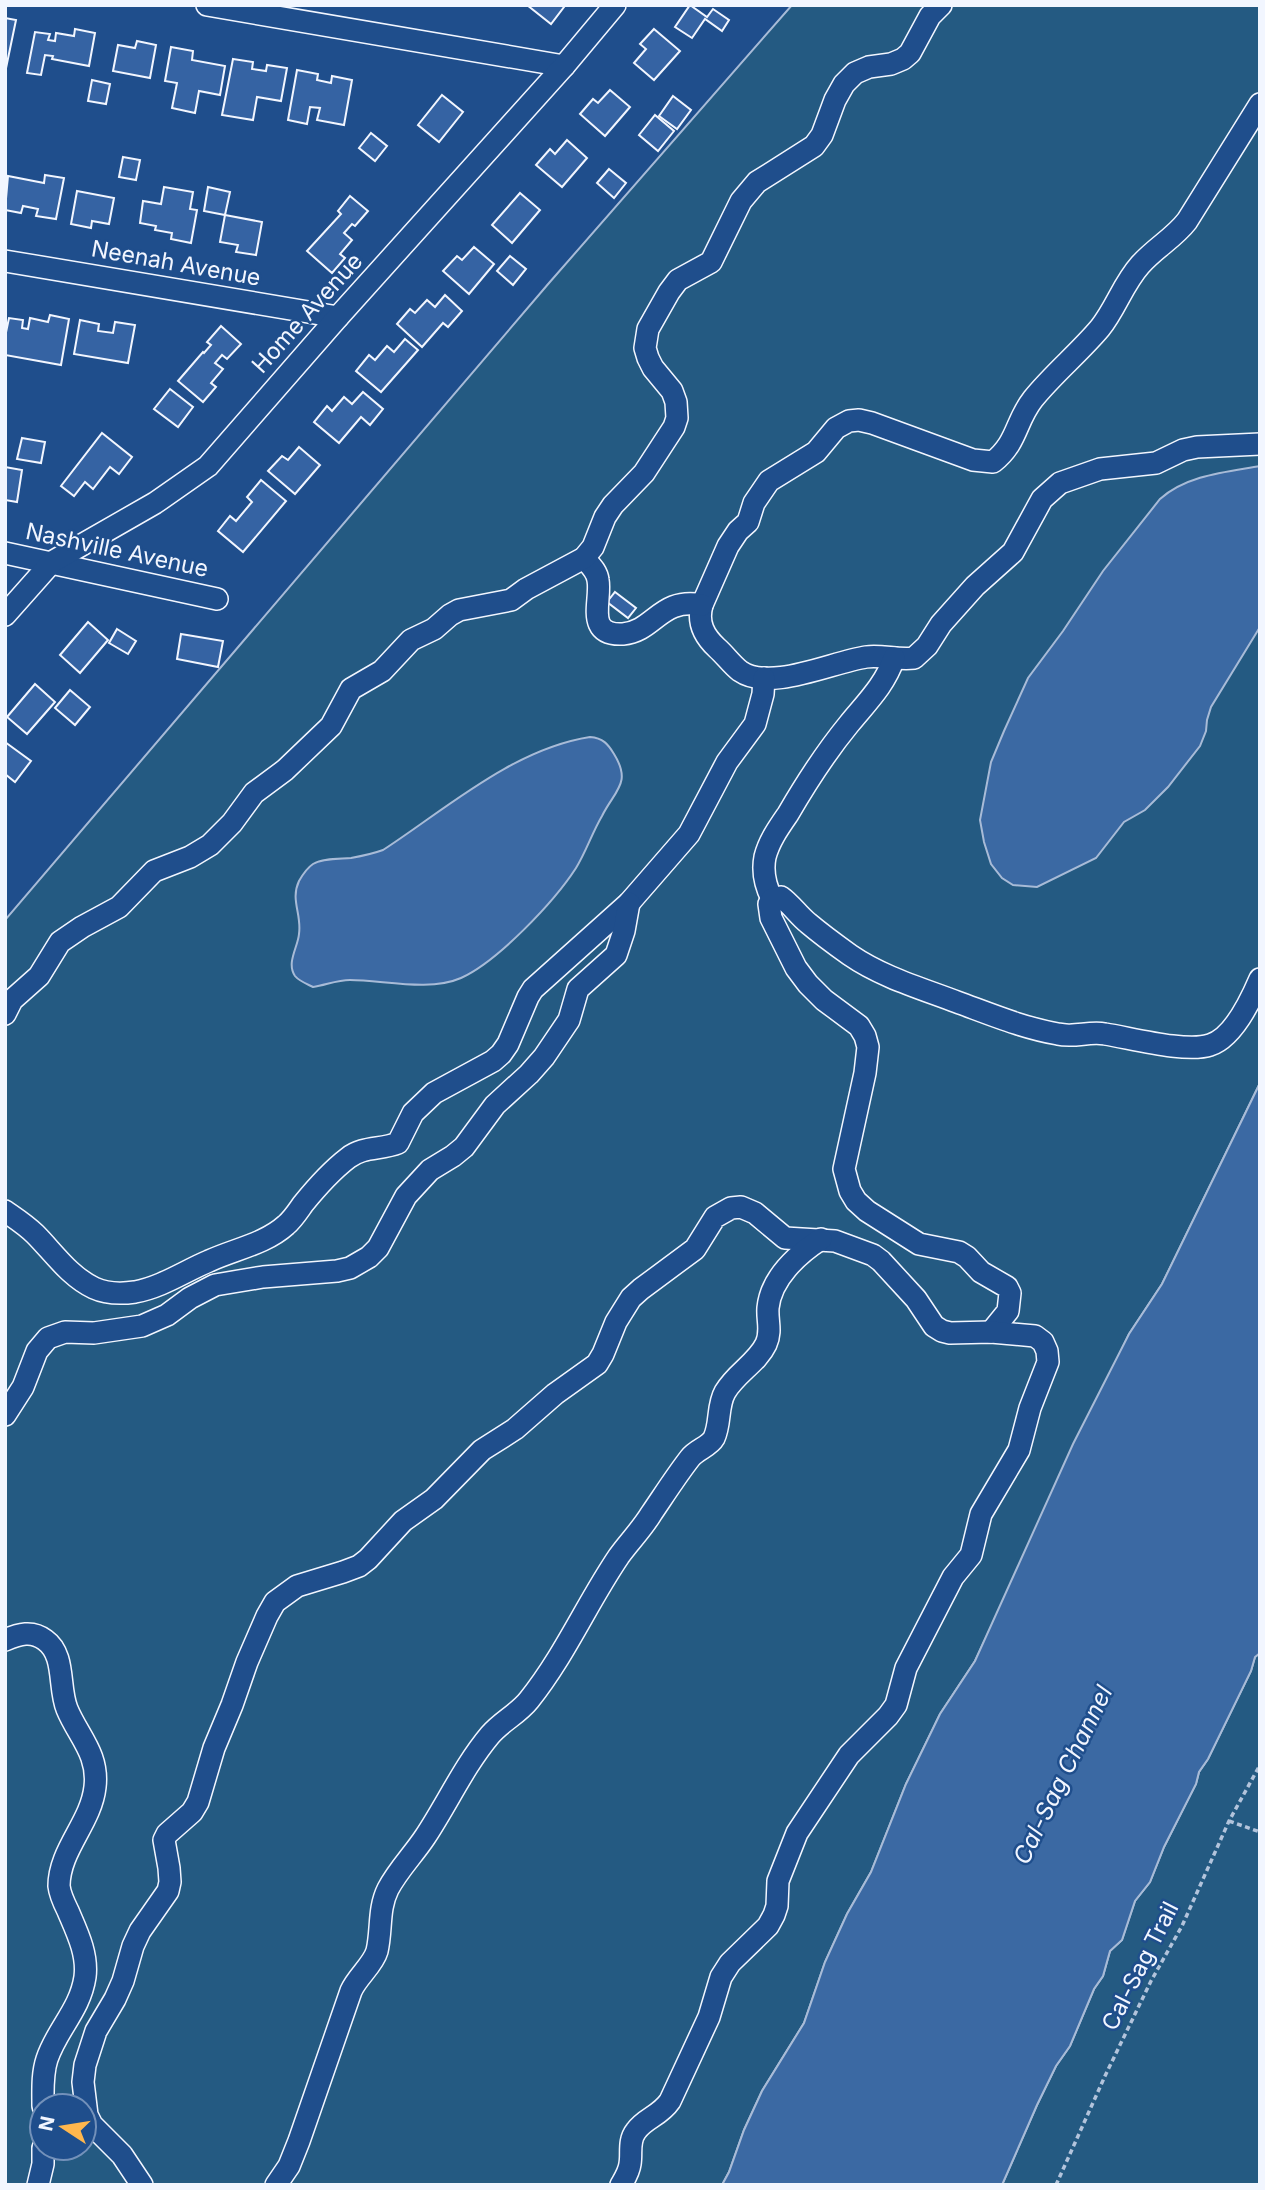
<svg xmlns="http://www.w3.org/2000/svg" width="1265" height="2190" font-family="Inter,sans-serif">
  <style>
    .green { fill: #245a82; stroke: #a8bbd7; stroke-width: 2; fill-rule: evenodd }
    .water { fill: #3b69a3; stroke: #a8bbd7; stroke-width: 2 }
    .building { fill: #3563a3; stroke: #f2f6ff; stroke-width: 2 }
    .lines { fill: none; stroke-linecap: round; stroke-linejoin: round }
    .minor-casing { stroke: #f2f6ff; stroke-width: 24 }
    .path { stroke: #b3c4dc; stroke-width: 3.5; stroke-dasharray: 5 3.5; stroke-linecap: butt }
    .minor { stroke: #1f4e8c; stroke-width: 21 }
    .labels { text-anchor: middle; stroke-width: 5; stroke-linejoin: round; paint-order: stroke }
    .street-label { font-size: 23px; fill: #f2f6ff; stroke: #1f4e8c }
    .water-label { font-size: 24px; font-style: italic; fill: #f2f6ff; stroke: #1f4e8c }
  </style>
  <rect width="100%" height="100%" fill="#1f4e8c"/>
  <!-- green -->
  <g class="green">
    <path d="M792 5H1260V1083L1162 1284 1129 1334 975 1661 940 1714 906 1784 871 1872 847 1914 825 1962 804 2023 762 2091 744 2130 729 2172 722 2185H5V920L549 283ZM42 2106H84V2148H42Z"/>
    <polygon points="1260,1653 1260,2185 1002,2185 1037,2105 1056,2066 1070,2046 1094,1989 1103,1976 1110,1951 1122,1940 1135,1901 1150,1882 1164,1847 1196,1784 1199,1772 1208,1759 1251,1671 1255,1657"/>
  </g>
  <!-- water -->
  <g class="water">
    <path d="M1260 466V627L1211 707 1207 720 1206 731 1200 746 1168 787 1145 810 1124 822 1096 858 1037 887 1013 885 1002 878 991 864 984 842 980 820 991 762 1004 731 1028 678 1063 631 1103 571 1160 499C1187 475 1226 472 1260 466Z"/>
    <path d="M590 737C603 738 608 744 614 754 632 783 615 790 602 816 592 833 586 852 576 868 554 902 498 961 461 978 429 992 383 980 350 980 337 980 326 985 313 987 307 984 299 981 295 976 286 963 298 947 299 934 302 914 290 900 299 881 303 874 307 868 313 864 323 858 339 859 351 858 362 856 372 854 383 850 446 809 513 749 590 737Z"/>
    <polygon points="1260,1083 1260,1653 1255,1657 1251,1671 1208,1759 1199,1772 1196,1784 1164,1847 1150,1882 1135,1901 1122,1940 1110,1951 1103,1976 1094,1989 1070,2046 1056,2066 1037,2105 1002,2185 722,2185 729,2172 744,2130 762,2091 804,2023 825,1962 847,1914 871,1872 906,1784 940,1714 975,1661 1073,1444 1129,1334 1162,1284"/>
  </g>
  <!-- building -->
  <g class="building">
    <polygon points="527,5 561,5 564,7 551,24"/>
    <polygon points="690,5 707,17 713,9 729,20 722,31 705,19 692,38 675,27"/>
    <polygon points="5,18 16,20 5,73"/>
    <polygon points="75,29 95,33 89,66 52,59 53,56 45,55 41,75 27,73 35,32 50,34 48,40 55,41 56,33 74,36"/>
    <polygon points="654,29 680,51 654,80 634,63 646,49 640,44"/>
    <polygon points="137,41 156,45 150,78 113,71 118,45 135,48"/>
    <polygon points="171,47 193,51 192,60 225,66 220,95 199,91 195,113 172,108 177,83 165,81"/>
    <polygon points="233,59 253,62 252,69 266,71 267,65 287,68 281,101 257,97 253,120 222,115"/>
    <polygon points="297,70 318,74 317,80 331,83 332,76 352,80 344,125 317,120 320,108 310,107 307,124 288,120"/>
    <polygon points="92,80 110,84 106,104 88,101"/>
    <polygon points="610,90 630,107 605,136 580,114 593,99 598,103"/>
    <polygon points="442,95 463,112 439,142 418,125"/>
    <polygon points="673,96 691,110 677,129 659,116"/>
    <polygon points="655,115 674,131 658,151 639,135"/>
    <polygon points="371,133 387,146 375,161 359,148"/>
    <polygon points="567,140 587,158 562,187 536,165 550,149 555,154"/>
    <polygon points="123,157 140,160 136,180 119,177"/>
    <polygon points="609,169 626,183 614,198 597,183"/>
    <polygon points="45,175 64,178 56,219 36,216 38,209 23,206 21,213 5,210 8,176 44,183"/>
    <polygon points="164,187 193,192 190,209 197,210 191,243 171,239 172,233 155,230 156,226 140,223 143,201 161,204"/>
    <polygon points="208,187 230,192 225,215 204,211"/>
    <polygon points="77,191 114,198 109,224 92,221 91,228 71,224"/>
    <polygon points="520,193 540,210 512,243 492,225"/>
    <polygon points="350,196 368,211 355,226 352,224 344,233 352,240 340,254 345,258 332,273 307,251 341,214 338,211"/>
    <polygon points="225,215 262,222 256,255 236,252 238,245 220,242"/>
    <polygon points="474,247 494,264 469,294 443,271 457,256 462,260"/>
    <polygon points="510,256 526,269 513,285 497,271"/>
    <polygon points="445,295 462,311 448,327 443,323 422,347 397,324 410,309 415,313 427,300 435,307"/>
    <polygon points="50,315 69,319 61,365 5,355 5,337 9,318 23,320 22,328 28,329 30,318 48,322"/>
    <polygon points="80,320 99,324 98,331 113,333 115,322 135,325 128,363 74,354"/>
    <polygon points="221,326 241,344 227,359 222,355 215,363 223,369 211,383 216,387 203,402 178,381 203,352 204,353 211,345 207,342"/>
    <polygon points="405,339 418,350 381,392 356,371 369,355 375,360 387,346 394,352"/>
    <polygon points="170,389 193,407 178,427 154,409"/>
    <polygon points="363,392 383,409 370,425 361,417 339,443 314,422 327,406 332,411 344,397 352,404"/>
    <polygon points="102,433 132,457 119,474 110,467 93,489 85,482 74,496 61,486"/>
    <polygon points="22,438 45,442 41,463 17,459"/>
    <polygon points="299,447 320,465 295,494 268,471 282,456 288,460"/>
    <polygon points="5,467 22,470 17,502 5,500"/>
    <polygon points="261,480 286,501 243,552 218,531 230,516 236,521 252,502 247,497"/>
    <polygon points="615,592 636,608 628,618 607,602"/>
    <polygon points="88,622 108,640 80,673 60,655"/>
    <polygon points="117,629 136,641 128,654 109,643"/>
    <polygon points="181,634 223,641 218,667 177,659"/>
    <polygon points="35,684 55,702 27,734 7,717"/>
    <polygon points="70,690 90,707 75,725 55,708"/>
    <polygon points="5,742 31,761 15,782 5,774"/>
  </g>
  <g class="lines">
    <!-- minor casing -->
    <g class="minor-casing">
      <g id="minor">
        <polyline points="207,5 564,66"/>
        <path d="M1260 104 1187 221C1174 238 1155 248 1140 265 1123 284 1116 308 1100 328 1079 353 1053 374 1033 399 1015 422 1018 442 993 462L973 460 872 423 859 420 849 421 836 428 816 452 769 481 754 503 748 522 738 531 728 546 702 605C697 623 704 636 717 648 725 655 732 665 740 671 770 692 832 662 866 657 882 655 898 660 914 658L927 646 941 624 975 586 1013 552 1042 499 1060 483 1100 469 1156 463 1183 450 1197 447 1260 444"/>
        <polyline points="5,261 338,317"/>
        <polyline points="5,553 217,599"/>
        <path d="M584 558C590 565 597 571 598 580 602 600 584 636 623 634 655 631 660 597 702 605"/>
        <polyline points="5,615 52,562 155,503 208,466 338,317 564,66 615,5"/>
        <path d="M772 899C765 885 762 872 765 857 769 841 779 827 788 814 806 783 826 752 849 724 866 703 885 685 894 658"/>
        <polyline points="5,1014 12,1000 39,976 60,942 82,927 119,907 154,871 190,857 210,845 232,823 254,793 285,770 331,726 351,689 382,671 411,640 434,629 450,615 459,610 511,600 526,589 584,558 593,547 605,517 613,505 644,473 674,427 677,418 676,402 672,391 653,368 648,358 645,348 648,329 669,292 678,280 711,262 741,201 757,182 814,146 822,135 835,100 844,84 855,73 869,67 891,64 903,59 910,53 930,16 941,5"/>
        <path d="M5 1211C15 1218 26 1225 35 1234 53 1252 69 1276 94 1288 107 1294 121 1294 135 1292 162 1287 185 1271 209 1261 235 1249 265 1244 286 1225 293 1219 298 1211 303 1204 316 1188 331 1171 348 1158 363 1146 381 1150 398 1143L413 1113 434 1093 493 1061 501 1054 508 1044 528 997 533 989 629 903 689 834 727 762 755 724 763 694 764 678"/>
        <path d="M991 1332 1008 1311 1010 1293 1007 1287 981 1272 967 1257 959 1252 919 1244 867 1211 856 1201 850 1191 844 1169 865 1073 868 1047 865 1036 859 1026 824 1000 808 984 796 968 771 918 769 904 772 899 781 897C791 904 798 915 808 923 821 934 836 945 850 955 882 977 920 988 957 1002 990 1014 1023 1028 1058 1034 1074 1038 1089 1031 1105 1034 1131 1038 1186 1053 1210 1045 1233 1038 1251 1000 1260 979"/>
        <polyline points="5,1415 23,1387 37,1351 48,1338 65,1332 94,1333 142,1326 167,1315 190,1298 215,1285 263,1277 337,1271 350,1268 369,1257 378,1248 406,1196 430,1170 453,1156 464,1147 495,1105 529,1074 544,1057 569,1020 578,989 616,955 624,931 629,903"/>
        <path d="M5 1640C19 1634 32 1630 45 1640 66 1655 58 1687 67 1709 78 1736 99 1754 95 1787 91 1823 59 1850 59 1886 60 1895 64 1903 68 1911 77 1932 88 1954 85 1977 80 2010 57 2029 47 2059 42 2074 43 2090 43 2106"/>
        <polyline points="38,2185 43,2164 43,2148"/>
        <path d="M142 2185 122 2155 92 2125 87 2115 83 2082 85 2065 96 2031 115 1999 123 1981 133 1946 140 1931 168 1891 170 1882 169 1868 164 1840 167 1834 192 1812 198 1802 214 1748 232 1705 247 1662 267 1616 275 1602 297 1586 343 1572 359 1566 368 1559 403 1521 434 1499 482 1450 515 1429 555 1394 597 1364 603 1354 616 1322 631 1298 641 1289 695 1249 715 1217 731 1208 741 1207 755 1213 785 1238 835 1241 873 1255 881 1261 916 1299 934 1326 942 1331 950 1333 991 1332 1035 1336 1043 1342 1047 1351 1048 1362 1030 1408 1019 1450 981 1514 971 1555 953 1577 906 1668 896 1705 888 1716 849 1755 797 1833 778 1881 777 1906 774 1915 768 1926 730 1963 721 1977 709 2017 670 2101C660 2116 645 2118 636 2131 628 2141 632 2153 630 2164 629 2172 625 2178 621 2185"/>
        <path d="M276 2185 289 2166 299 2141 351 1991C357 1977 373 1965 377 1951 382 1930 378 1909 388 1889 398 1870 413 1855 425 1837 447 1804 464 1766 490 1735 502 1721 518 1714 529 1700 565 1655 587 1603 619 1556 629 1542 642 1529 651 1514 664 1495 676 1476 690 1458 697 1449 709 1447 714 1438 721 1423 717 1406 725 1392 736 1373 757 1363 766 1344 772 1331 767 1321 768 1308 771 1278 798 1254 821 1239"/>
      </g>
    </g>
    <!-- path -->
    <g class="path">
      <polyline points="1229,1821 1260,1832"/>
      <polyline points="1056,2185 1105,2076 1151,1981 1182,1926 1229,1821 1260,1765"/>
    </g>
    <!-- minor -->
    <use href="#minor" class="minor"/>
  </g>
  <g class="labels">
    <!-- street labels -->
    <g class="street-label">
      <text transform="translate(176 263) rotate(10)" y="8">Neenah Avenue</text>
      <text transform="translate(307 313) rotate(-48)" y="8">Home Avenue</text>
      <text transform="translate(117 550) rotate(12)" y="8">Nashville Avenue</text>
      <text transform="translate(1140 1966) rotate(-63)" y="8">Cal-Sag Trail</text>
    </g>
    <!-- water labels -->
    <g class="water-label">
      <text transform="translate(1063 1775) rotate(-64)" y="8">Cal-Sag Channel</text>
    </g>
  </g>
  <!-- border -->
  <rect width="1265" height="2190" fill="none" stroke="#f2f6ff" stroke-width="14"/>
  <!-- north arrow -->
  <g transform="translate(63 2127) rotate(282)"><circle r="33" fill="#1f4e8c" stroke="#7391ba" stroke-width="2"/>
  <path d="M0-5L12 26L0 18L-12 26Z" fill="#ffb74d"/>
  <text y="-10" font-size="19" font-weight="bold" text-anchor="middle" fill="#f2f6ff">N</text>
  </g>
</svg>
